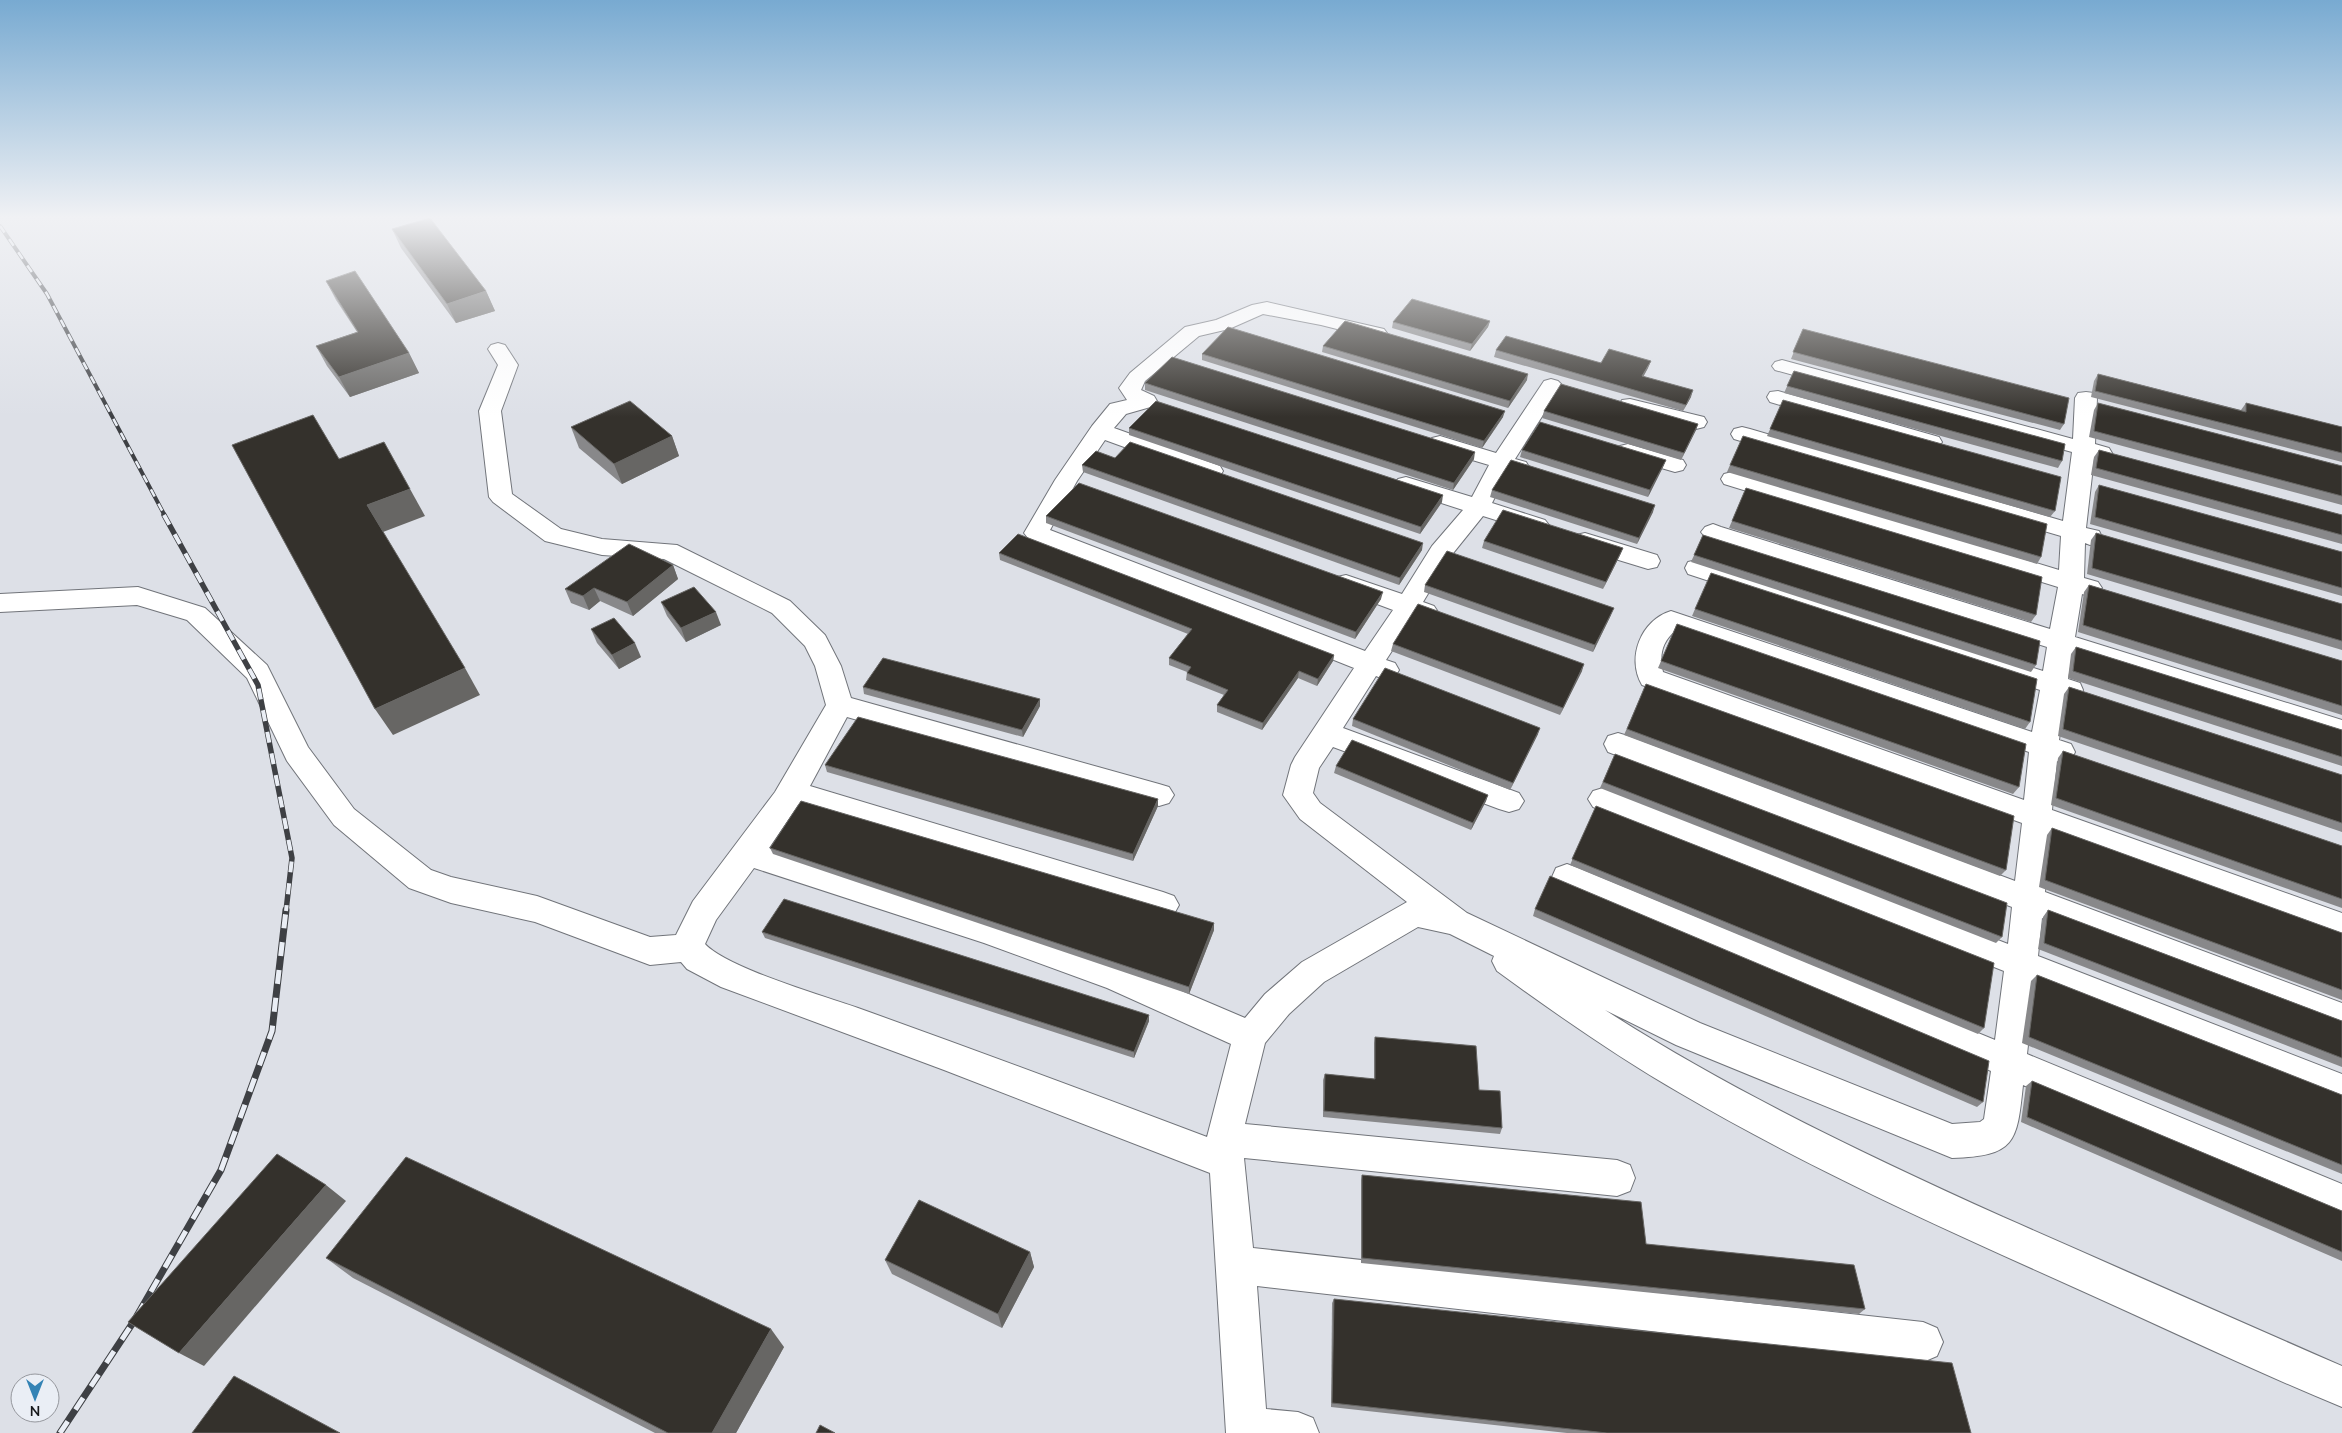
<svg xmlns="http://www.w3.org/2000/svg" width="2342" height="1433" font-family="'Nunito Sans',sans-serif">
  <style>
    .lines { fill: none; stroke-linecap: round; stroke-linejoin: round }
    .minor-casing { stroke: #71747a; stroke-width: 2 }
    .minor { fill: #fff; fill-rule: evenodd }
    .rail-far2-casing { stroke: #3e4044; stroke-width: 4 }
    .rail-far1-casing { stroke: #3e4044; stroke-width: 5.5 }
    .rail-casing { stroke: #3e4044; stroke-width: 7 }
    .rail-far2 { stroke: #eaeef5; stroke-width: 2.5; stroke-dasharray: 8; stroke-linecap: butt }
    .rail-far1 { stroke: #eaeef5; stroke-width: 4; stroke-dasharray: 11; stroke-linecap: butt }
    .rail { stroke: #eaeef5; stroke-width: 5; stroke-dasharray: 14; stroke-linecap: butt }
    .wall { fill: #88888a }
    .shaded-wall { fill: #676664 }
    .building { fill: #34312c; stroke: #676664 }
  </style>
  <rect width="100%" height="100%" fill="#dde0e7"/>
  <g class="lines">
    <!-- minor casing -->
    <g class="minor-casing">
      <g id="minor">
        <path d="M1267 302 1384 329 1387 333 1384 337 1377 339 1321 325 1263 314 1229 329 1199 336 1145 381 1141 390 1154 396 1157 401 1154 406 1126 414 1114 428 1220 466 1223 471 1220 476 1212 478 1204 476 1105 440 1077 481 1050 530 1365 651 1393 610 1337 589 1334 583 1337 577 1346 575 1402 594 1432 546 1463 510 1398 489 1394 484 1398 479 1406 477 1472 497 1489 465 1432 448 1429 443 1432 438 1440 436 1496 453 1544 381 1551 379 1558 381 1562 385 1515 459 1526 462 1529 467 1526 472 1518 474 1508 471 1492 503 1545 520 1549 525 1545 530 1537 533 1483 516 1450 557 1423 602 1434 606 1438 612 1434 618 1425 621 1414 617 1386 660 1395 663 1399 670 1395 677 1386 680 1376 676 1343 728 1519 793 1524 801 1519 809 1509 812 1499 809 1333 747 1319 768 1313 793 1320 803 1467 913 1700 1023 1952 1124 1980 1122 1984 1119 1991 1071 1556 886 1552 877 1556 868 1567 864 1578 868 1995 1040 2004 971 1593 807 1588 799 1593 791 1603 788 1613 791 2008 944 2012 907 1608 752 1604 744 1608 736 1618 733 1628 736 2015 881 2022 823 1642 685C1626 658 1641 620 1671 611L2032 732 2040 690 1688 574 1685 568 1688 562 1697 560 1706 562 2043 671 2047 647 1705 537 1701 532 1705 527 1713 524 1721 527 2050 629 2058 587 1724 484 1721 479 1724 474 1732 472 1740 474 2059 570 2061 536 1734 439 1731 434 1734 429 1742 427 1750 429 2063 521 2072 452 1775 370 1772 366 1775 362 1782 360 2073 439 2075 398 2078 393 2086 392 2094 393 2097 398 2095 444 2109 448 2112 453 2109 458 2101 460 2094 458 2086 528 2099 531 2102 537 2099 543 2090 545 2085 543 2084 578 2098 582 2102 588 2098 594 2089 596 2082 594 2075 637 2342 720V740L2072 655 2068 679 2080 683 2083 690 2080 697 2070 700 2065 698 2059 740 2071 744 2075 752 2071 760 2061 763 2057 761 2052 810 2342 913V939L2050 833 2045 892 2342 1003V1033L2042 918 2038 956 2342 1074V1106L2035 984 2027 1054 2342 1184V1220L2023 1085C2017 1142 2016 1156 1952 1158L1676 1045 1605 1010C1731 1091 1866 1155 2003 1217 2116 1267 2229 1317 2342 1366V1407C2254 1371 2167 1329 2080 1290 1944 1229 1808 1168 1680 1093 1616 1056 1556 1014 1497 971L1492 961 1494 956 1450 934 1418 927 1324 982 1289 1014 1265 1043 1245 1124 1617 1160 1630 1165 1635 1178 1630 1191 1617 1196 1244 1158 1253 1248 1923 1322 1937 1328 1943 1342 1937 1356 1923 1362 1257 1286 1266 1409 1298 1412 1313 1418 1319 1433H1226L1210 1173 944 1070 721 987 687 969 681 962 650 965 535 922 451 903 409 888 334 825 287 761 247 678 187 620 137 605 0 612V594L138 587 205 608 267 665 308 747 354 809 431 870 451 877 537 896 650 937 676 935 693 901 775 792 826 705 815 666 805 646 772 613 664 559 602 555 545 541 493 502 489 497 479 411 498 365 488 349 491 345 498 343 505 345 518 365 501 411 512 494 561 529 602 539 677 545 790 601 825 635 841 666 851 698 1159 784 1169 787 1174 795 1169 803 1159 806 847 717 810 786 1163 892 1174 896 1179 905 1174 914 1163 918 798 805 769 848 988 917 1118 964 1245 1018 1265 994 1302 962 1407 902 1300 819 1283 795 1291 765 1295 757 1354 668 1028 538 1024 533 1055 480 1092 426 1110 404 1127 400 1119 388 1130 373 1185 327 1216 320 1252 305ZM1675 631 2029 752 2024 800 1663 672C1659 655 1662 642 1675 631ZM754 868 984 943 1107 988 1231 1044 1207 1137C1091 1093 975 1050 858 1008 824 996 727 968 705 944L716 920Z"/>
        <polygon points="1778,391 1939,437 1942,442 1939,447 1931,449 1770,402 1767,397 1770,392"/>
        <polygon points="1630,399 1704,417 1707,422 1704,427 1696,429 1622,410 1619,405 1622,400"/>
        <polygon points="1628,444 1683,460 1686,465 1683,470 1675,472 1620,456 1617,451 1620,446"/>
        <polygon points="1585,533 1657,555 1660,561 1657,567 1648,569 1576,547 1573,541 1576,535"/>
      </g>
    </g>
    <!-- minor -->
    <use href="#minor" class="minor"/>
    <!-- rail-far2 casing -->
    <g class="rail-far2-casing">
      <polyline id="rail-far2" points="0,226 47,294 165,516"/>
    </g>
    <!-- rail-far1 casing -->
    <g class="rail-far1-casing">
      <polyline id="rail-far1" points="164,515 258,685 292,858 286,911"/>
    </g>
    <!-- rail casing -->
    <g class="rail-casing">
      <polyline id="rail" points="60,1433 134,1321 221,1170 272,1031 286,910"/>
    </g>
    <!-- rail-far2 -->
    <use href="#rail-far2" class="rail-far2"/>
    <!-- rail-far1 -->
    <use href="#rail-far1" class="rail-far1"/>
    <!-- rail -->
    <use href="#rail" class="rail"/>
  </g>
  <!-- wall -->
  <g class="wall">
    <polygon points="392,229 486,291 495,311 456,323 401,248"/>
    <polygon points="326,281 409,353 419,373 350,397 327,366 316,346 357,332 336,300"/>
    <polygon points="1490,321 1488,327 1470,351 1392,328 1393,322"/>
    <polygon points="1803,329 2064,424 2060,430 1791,359"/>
    <polygon points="1323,346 1527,380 1508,408 1322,352"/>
    <polygon points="1496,350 1648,368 1643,376 1691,397 1683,411 1494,357"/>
    <polygon points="1202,354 1503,417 1482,448 1202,360"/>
    <polygon points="1794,371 2062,461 2058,468 1784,393"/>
    <polygon points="2098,374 2241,410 2246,403 2342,427 2342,462 2091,397 2094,381"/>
    <polygon points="1145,383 1474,459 1453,490 1145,390"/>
    <polygon points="1783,400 2055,511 2050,517 1767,436"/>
    <polygon points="2098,403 2342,466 2342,505 2089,437 2094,410"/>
    <polygon points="1544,411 1698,424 1696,430 1681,460 1542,418"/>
    <polygon points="571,427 672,436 679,456 622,484 579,448"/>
    <polygon points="1129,428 1442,502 1420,534 1129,435"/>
    <polygon points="1522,450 1666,460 1663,467 1648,497 1520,457"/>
    <polygon points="2099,450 2342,515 2342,544 2091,475 2094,457"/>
    <polygon points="1115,458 1422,550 1399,585 1083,472 1082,465"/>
    <polygon points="1730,465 2041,557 2037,564 1727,472"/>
    <polygon points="2099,485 2342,552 2342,596 2090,524 2095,492"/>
    <polygon points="1746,488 2036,615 2031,622 1729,528"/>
    <polygon points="1492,490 1653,512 1637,544 1490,497"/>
    <polygon points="1046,516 1381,599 1355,639 1046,523"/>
    <polygon points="2096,533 2342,604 2342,650 2087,574 2091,540"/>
    <polygon points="1703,535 2036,665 2031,672 1691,562"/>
    <polygon points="1484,541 1623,548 1620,555 1603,589 1482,548"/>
    <polygon points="999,553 1334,655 1333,661 1317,686 1298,678 1262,730 1217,712 1217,705 1224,695 1186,680 1187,672 1169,665 1169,658 1188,634 1000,560"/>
    <polygon points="673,565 678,579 633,616 600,601 589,610 571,603 565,589"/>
    <polygon points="1425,585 1611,615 1593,652 1424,592"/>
    <polygon points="2089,585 2342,661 2342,715 2078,632 2084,592"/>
    <polygon points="661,602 721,625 686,642 667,616"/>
    <polygon points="1695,609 2030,722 2025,729 1692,616"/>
    <polygon points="1677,624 2019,787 2013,794 1658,668"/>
    <polygon points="591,629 641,657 619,669 597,643"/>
    <polygon points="1393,644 1582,671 1560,715 1391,651"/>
    <polygon points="2076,647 2342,730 2342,766 2068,678 2071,654"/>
    <polygon points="1646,684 2006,870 2000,876 1624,735"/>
    <polygon points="863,687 1040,699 1040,706 1023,737 864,694"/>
    <polygon points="2069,687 2342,775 2342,832 2058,736 2064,694"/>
    <polygon points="1353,719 1538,734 1510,790 1352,726"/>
    <polygon points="2063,751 2342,846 2342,908 2051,805 2058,758"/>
    <polygon points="1615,754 2002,937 1996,943 1600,788"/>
    <polygon points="825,765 1158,806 1133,861 827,772"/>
    <polygon points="1336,766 1488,795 1486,801 1471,830 1334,773"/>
    <polygon points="1596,806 1984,1028 1978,1034 1570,865"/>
    <polygon points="2052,828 2342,933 2342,1000 2039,887 2047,835"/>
    <polygon points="770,848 1214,923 1214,930 1189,994 773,854"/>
    <polygon points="1535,909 1983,1102 1977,1107 1533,916"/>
    <polygon points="2048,910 2342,1021 2342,1067 2038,949 2043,917"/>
    <polygon points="762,932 1149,1021 1134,1058 765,938"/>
    <polygon points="2037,975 2342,1095 2342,1174 2022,1043 2031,981"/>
    <polygon points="1375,1037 1479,1090 1502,1128 1500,1134 1323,1117 1323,1080 1325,1074 1374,1079 1374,1043"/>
    <polygon points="2032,1081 2342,1211 2342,1261 2021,1122 2026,1086"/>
    <polygon points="1362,1175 1646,1244 1865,1309 1859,1314 1361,1263 1361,1180"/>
    <polygon points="1030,1252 1034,1267 1002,1328 892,1274 885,1260"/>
    <polygon points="326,1258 784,1347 736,1433 655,1433 353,1278"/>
    <polygon points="1334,1299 1971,1433 1567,1433 1331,1407 1332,1303"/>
  </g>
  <!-- shaded-wall -->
  <g class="shaded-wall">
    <polygon points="486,291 495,311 456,323 447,304"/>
    <polygon points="1490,321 1488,327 1470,351 1472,344"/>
    <polygon points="409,353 419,373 350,397 339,377"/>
    <polygon points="1651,361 1648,368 1640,383 1642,376"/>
    <polygon points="1528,374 1527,380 1508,408 1510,401"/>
    <polygon points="1693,390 1691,397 1683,411 1686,405"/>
    <polygon points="1505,411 1503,417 1482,448 1484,441"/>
    <polygon points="1698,424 1696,430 1681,460 1684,453"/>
    <polygon points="672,436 679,456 622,484 614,464"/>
    <polygon points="1475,452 1474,459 1453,490 1454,483"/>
    <polygon points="1666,460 1663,467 1648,497 1650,490"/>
    <polygon points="410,489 425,516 383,532 367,505"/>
    <polygon points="1443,495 1442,502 1420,534 1421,527"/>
    <polygon points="1655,505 1653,512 1637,544 1639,538"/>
    <polygon points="1423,543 1422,550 1399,585 1400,578"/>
    <polygon points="1623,548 1620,555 1603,589 1606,582"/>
    <polygon points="673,565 678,579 633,616 627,602"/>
    <polygon points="594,588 600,601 589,610 583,596"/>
    <polygon points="1383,592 1381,599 1355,639 1356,632"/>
    <polygon points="1614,608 1611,615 1593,652 1595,645"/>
    <polygon points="716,612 721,625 686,642 681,628"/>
    <polygon points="635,643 641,657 619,669 612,655"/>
    <polygon points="1334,655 1333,661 1317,686 1318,679"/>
    <polygon points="1584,664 1582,671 1560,715 1563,708"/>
    <polygon points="465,668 480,695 393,735 375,709"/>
    <polygon points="1299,671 1298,678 1262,730 1263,723"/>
    <polygon points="1040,699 1040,706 1023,737 1022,730"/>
    <polygon points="1540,728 1538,734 1510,790 1513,783"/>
    <polygon points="1488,795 1486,801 1471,830 1473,823"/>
    <polygon points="1158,799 1158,806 1133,861 1133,854"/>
    <polygon points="1214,923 1214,930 1189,994 1189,987"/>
    <polygon points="1149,1015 1149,1021 1134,1058 1134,1052"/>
    <polygon points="326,1185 346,1201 204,1366 179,1353"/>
    <polygon points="1030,1252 1034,1267 1002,1328 998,1314"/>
    <polygon points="771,1329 784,1347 736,1433 712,1433"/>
  </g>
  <!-- building -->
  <g class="building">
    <polygon points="430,218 486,291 447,304 392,229"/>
    <polygon points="355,271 409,353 339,377 316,346 358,332 326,281"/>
    <polygon points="1412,299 1490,321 1472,344 1393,322"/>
    <polygon points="1345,321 1528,374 1510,401 1323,346"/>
    <polygon points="1228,327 1505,411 1484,441 1202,354"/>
    <polygon points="1803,329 2069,398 2064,424 1793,352"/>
    <polygon points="1506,336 1601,363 1609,349 1651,361 1642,376 1693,390 1686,405 1496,350"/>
    <polygon points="1172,357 1475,452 1454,483 1145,383"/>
    <polygon points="1794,371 2065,444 2062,461 1787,386"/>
    <polygon points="2098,374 2246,412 2246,403 2342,427 2342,453 2095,391"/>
    <polygon points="1561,384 1698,424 1684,453 1544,411"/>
    <polygon points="1783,400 2061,477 2055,511 1770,429"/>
    <polygon points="630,401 672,436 614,464 571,427"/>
    <polygon points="1156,401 1443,495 1421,527 1129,428"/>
    <polygon points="2098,403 2342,466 2342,496 2094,431"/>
    <polygon points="313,415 339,459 384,442 410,489 367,505 465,668 375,709 232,445"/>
    <polygon points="1540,422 1666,460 1650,490 1522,450"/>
    <polygon points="1743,436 2047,524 2041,557 1730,465"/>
    <polygon points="1130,442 1423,543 1400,578 1082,465 1096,451 1115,458"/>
    <polygon points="2099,450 2342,515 2342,535 2096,468"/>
    <polygon points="1511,460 1655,505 1639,538 1492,490"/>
    <polygon points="1079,483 1383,592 1356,632 1046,516"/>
    <polygon points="2099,485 2342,552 2342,588 2095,517"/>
    <polygon points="1746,488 2042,577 2036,615 1732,521"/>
    <polygon points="1503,510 1623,548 1606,582 1484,541"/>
    <polygon points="2096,533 2342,604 2342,641 2092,568"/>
    <polygon points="1018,534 1334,655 1318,679 1299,671 1263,723 1217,705 1228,690 1187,673 1191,667 1169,658 1192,629 999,553"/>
    <polygon points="1703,535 2040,641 2036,665 1694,555"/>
    <polygon points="629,544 673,565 627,602 594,588 583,596 565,589"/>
    <polygon points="1447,551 1614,608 1595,645 1425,585"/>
    <polygon points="1711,573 2037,679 2030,722 1695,609"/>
    <polygon points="2089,585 2342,661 2342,706 2083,625"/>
    <polygon points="694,587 716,612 681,628 661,602"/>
    <polygon points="1418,604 1584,664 1563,708 1393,644"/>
    <polygon points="614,618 635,643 612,655 591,629"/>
    <polygon points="1677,624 2026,744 2019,787 1661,661"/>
    <polygon points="2076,647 2342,730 2342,757 2073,671"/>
    <polygon points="883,658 1040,699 1022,730 863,687"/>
    <polygon points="1385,668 1540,728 1513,783 1353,719"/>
    <polygon points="1646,684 2014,816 2006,870 1627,729"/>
    <polygon points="2069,687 2342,775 2342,823 2063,729"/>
    <polygon points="858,717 1158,799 1133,854 825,765"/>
    <polygon points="1352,740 1488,795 1473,823 1336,766"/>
    <polygon points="2063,751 2342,846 2342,899 2056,798"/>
    <polygon points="1615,754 2007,903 2002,937 1603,782"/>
    <polygon points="801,801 1214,923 1189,987 770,848"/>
    <polygon points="1596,806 1994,963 1984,1028 1572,859"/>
    <polygon points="2052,828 2342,933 2342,990 2045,880"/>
    <polygon points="1550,876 1989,1061 1983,1102 1535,909"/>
    <polygon points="784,899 1149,1015 1134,1052 762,932"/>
    <polygon points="2048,910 2342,1021 2342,1058 2044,943"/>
    <polygon points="2037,975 2342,1095 2342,1165 2029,1037"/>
    <polygon points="1375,1037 1476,1046 1479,1090 1500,1091 1502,1128 1324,1111 1325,1074 1375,1079"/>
    <polygon points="2032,1081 2342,1211 2342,1252 2027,1117"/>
    <polygon points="277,1154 326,1185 179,1353 128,1322"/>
    <polygon points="406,1157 771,1329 712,1433 668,1433 326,1258"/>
    <polygon points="1362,1175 1641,1202 1646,1244 1854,1265 1865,1309 1362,1258"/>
    <polygon points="919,1200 1030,1252 998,1314 885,1260"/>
    <polygon points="1334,1299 1952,1363 1971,1433 1607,1433 1332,1403"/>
    <polygon points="234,1376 340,1433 192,1433"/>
    <polygon points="820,1425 835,1433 816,1433"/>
  </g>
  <!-- sky -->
  <linearGradient id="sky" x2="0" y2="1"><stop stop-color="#78aad1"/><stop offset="0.52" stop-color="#f0f1f4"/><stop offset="1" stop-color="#f0f1f4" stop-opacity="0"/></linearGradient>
  <rect width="2342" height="417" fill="url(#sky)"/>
  <!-- north arrow -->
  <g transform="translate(35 1398) rotate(180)"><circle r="24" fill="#eaeef5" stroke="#96989e"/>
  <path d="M0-4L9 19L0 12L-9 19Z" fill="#3483b5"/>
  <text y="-8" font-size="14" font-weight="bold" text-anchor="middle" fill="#17181b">N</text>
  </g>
</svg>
